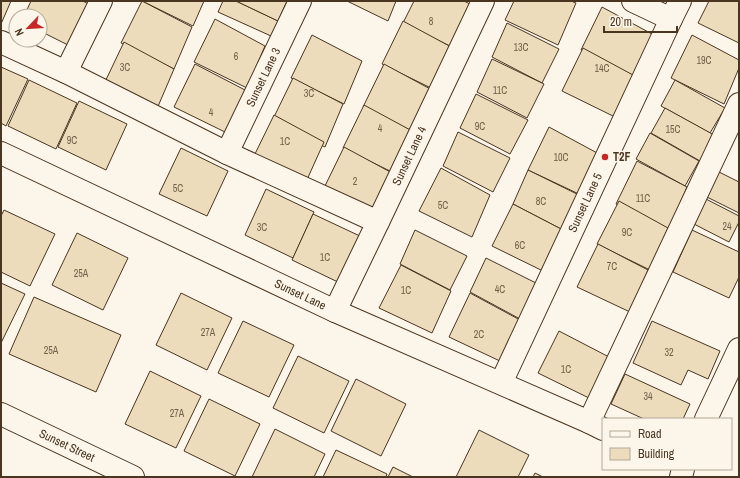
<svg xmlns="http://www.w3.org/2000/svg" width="740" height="478" font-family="'Archivo Narrow',sans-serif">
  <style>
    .building { fill: #ecdcbc; stroke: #4a3520 }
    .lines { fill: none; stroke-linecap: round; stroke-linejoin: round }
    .minor-casing { stroke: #4a3520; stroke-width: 24 }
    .major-casing { stroke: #4a3520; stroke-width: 24 }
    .minor { stroke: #fbf6e9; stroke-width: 22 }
    .major { stroke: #fbf6e9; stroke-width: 22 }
    .poi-dot { fill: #c62828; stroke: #fbf6e9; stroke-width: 1.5 }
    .labels { text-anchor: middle; stroke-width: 3; stroke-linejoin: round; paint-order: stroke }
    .number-label { font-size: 10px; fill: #725f47 }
    .street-label { font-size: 12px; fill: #4a3520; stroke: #fbf6e9 }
    .poi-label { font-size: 12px; font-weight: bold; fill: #4a3520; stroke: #fbf6e9; text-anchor: start }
  </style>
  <rect width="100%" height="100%" fill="#fbf6e9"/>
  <!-- building -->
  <g class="building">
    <polygon points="1,1 11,1 1,24"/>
    <polygon points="31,1 83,1 92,6 74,48 40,31 40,16 24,16"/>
    <polygon points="142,1 204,1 193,26"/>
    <polygon points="142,1 192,27 174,69 121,43"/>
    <polygon points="223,1 236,1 278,21 271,36 218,12"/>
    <polygon points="236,1 287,1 278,21"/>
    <polygon points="347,1 396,1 388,21"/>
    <polygon points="414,1 464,1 474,6 456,49 403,23"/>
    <polygon points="514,1 571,1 576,3 558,45 505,20"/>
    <polygon points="709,1 739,1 739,43 698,23"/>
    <polygon points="602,7 652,34 634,76 581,50"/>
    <polygon points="215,19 265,46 247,88 194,62"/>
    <polygon points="403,21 453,48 435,90 382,64"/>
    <polygon points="507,23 559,49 542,83 492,57"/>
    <polygon points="312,35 362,61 344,104 291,78"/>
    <polygon points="692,35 739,60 739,68 724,104 671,78"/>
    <polygon points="124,42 174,69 156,111 103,86"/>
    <polygon points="583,48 633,75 615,117 562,91"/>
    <polygon points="492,59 544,84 527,118 477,92"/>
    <polygon points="195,64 245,90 227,133 174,107"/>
    <polygon points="384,64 434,91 416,133 363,107"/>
    <polygon points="1,67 28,79 6,126 1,123"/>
    <polygon points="293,78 343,104 325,147 272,121"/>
    <polygon points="29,80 77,103 56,149 8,126"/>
    <polygon points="675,80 725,108 710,133 661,106"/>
    <polygon points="476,94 528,120 510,154 460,128"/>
    <polygon points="79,101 127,124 106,170 58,147"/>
    <polygon points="364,105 414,132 396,174 343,148"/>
    <polygon points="665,108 714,135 700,161 651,133"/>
    <polygon points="274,115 324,142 305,184 253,158"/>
    <polygon points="549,127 599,154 581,195 528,170"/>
    <polygon points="458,132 510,158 493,192 443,166"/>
    <polygon points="650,133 699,161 685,186 636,159"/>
    <polygon points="344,147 394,174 376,216 323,190"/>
    <polygon points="181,148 228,171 207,216 159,194"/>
    <polygon points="637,161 687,187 669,229 616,204"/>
    <polygon points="441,168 490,195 472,237 419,211"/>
    <polygon points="528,170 581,196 563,230 513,204"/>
    <polygon points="717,171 739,182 739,213 705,196"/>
    <polygon points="266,189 314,212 293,258 245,235"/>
    <polygon points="704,198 739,216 739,222 729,242 692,223"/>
    <polygon points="619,201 668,228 650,270 597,244"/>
    <polygon points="513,204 563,230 545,272 492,246"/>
    <polygon points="4,210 55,234 30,286 1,272 1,216"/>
    <polygon points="313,214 362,237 340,283 292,260"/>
    <polygon points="415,230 467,256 450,290 400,264"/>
    <polygon points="692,230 739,252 739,277 729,298 673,272"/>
    <polygon points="77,233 128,258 103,310 52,285"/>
    <polygon points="598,244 648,270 630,312 577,287"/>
    <polygon points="486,258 538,284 520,319 470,292"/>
    <polygon points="401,265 451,291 432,333 379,308"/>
    <polygon points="1,283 25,294 1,343"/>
    <polygon points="181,293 232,318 207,370 156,345"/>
    <polygon points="470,293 520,320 502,362 449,337"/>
    <polygon points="34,297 121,335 96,392 9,354"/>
    <polygon points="243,321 294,345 269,397 218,373"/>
    <polygon points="652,321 720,351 708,379 688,370 681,385 633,363"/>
    <polygon points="559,331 609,357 591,399 538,373"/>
    <polygon points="298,356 349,381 324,433 273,408"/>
    <polygon points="150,371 201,396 176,448 125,424"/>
    <polygon points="625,374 690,404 683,419 644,419 611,404"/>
    <polygon points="356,379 406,404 381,456 331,431"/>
    <polygon points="209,399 260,424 235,476 184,451"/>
    <polygon points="275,429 325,454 314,477 252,477"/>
    <polygon points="479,430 529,455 518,477 456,477"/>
    <polygon points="336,450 387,474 386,477 323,477"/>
    <polygon points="393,467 413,477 388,477"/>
    <polygon points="535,473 543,477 533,477"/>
  </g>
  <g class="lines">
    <!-- minor casing -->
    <g class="minor-casing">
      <g id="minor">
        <polyline points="633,1 671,19"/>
        <polyline points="1,42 66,72 227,153 378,222"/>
        <polyline points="66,72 101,1"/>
        <path id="s1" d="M1 153 335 311 589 422 603 429"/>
        <path id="s2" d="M227 153 300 1"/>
        <path id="s3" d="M335 311 378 222 483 1"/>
        <path id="s4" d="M501 383 671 19 680 1"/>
        <path id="s5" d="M1 414 133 477"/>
        <polyline points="589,422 739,104"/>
      </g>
    </g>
    <!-- major casing -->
    <g class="major-casing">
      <g id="major">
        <polyline points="706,419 739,349"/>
        <polyline points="681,477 683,469"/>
      </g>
    </g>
    <!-- minor -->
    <use href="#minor" class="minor"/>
    <!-- major -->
    <use href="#major" class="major"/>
  </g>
  <!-- markers -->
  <circle class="poi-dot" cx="605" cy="157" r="4"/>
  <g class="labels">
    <!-- number labels -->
    <g class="number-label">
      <text x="431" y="25">8</text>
      <text x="521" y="51">13C</text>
      <text x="236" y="60">6</text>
      <text x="704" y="64">19C</text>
      <text x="125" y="71">3C</text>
      <text x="602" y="72">14C</text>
      <text x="500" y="94">11C</text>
      <text x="309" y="97">3C</text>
      <text x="211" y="116">4</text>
      <text x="480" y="130">9C</text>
      <text x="380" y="132">4</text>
      <text x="673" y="133">15C</text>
      <text x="72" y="144">9C</text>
      <text x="285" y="145">1C</text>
      <text x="561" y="161">10C</text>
      <text x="355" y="185">2</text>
      <text x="178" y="192">5C</text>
      <text x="643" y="202">11C</text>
      <text x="541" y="205">8C</text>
      <text x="443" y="209">5C</text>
      <text x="727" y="230">24</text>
      <text x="262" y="231">3C</text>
      <text x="627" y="236">9C</text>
      <text x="520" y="249">6C</text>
      <text x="325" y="261">1C</text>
      <text x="612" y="270">7C</text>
      <text x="81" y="277">25A</text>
      <text x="500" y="293">4C</text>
      <text x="406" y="294">1C</text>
      <text x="208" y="336">27A</text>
      <text x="479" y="338">2C</text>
      <text x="51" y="354">25A</text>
      <text x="669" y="356">32</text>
      <text x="566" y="373">1C</text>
      <text x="648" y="400">34</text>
      <text x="177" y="417">27A</text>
    </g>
    <!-- street labels -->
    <g class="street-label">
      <text dy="4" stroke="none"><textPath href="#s2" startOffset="84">Sunset Lane 3</textPath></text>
      <text dy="4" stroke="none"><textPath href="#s3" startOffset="172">Sunset Lane 4</textPath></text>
      <text dy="4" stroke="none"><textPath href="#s4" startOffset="199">Sunset Lane 5</textPath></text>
      <text dy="4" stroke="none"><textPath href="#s1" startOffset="331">Sunset Lane</textPath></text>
      <text dy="4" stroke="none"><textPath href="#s5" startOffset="73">Sunset Street</textPath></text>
    </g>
    <!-- poi labels -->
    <g class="poi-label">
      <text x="613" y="161">T2F</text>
    </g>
  </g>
  <!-- border -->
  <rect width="740" height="478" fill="none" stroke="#4a3520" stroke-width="4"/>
  <!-- legend -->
  <rect x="602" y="418" width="130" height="52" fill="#fbf6e9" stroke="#b4a999"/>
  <rect x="610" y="431" width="20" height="6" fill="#fbf6e9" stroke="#b4a999"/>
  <text x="638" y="438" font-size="12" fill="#4a3520">Road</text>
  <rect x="610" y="448" width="20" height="12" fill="#ecdcbc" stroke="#b4a999"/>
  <text x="638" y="458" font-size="12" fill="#4a3520">Building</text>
  <!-- north arrow -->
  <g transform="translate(28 28) rotate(245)"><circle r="19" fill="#fbf6e9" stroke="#b4a999"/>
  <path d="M0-3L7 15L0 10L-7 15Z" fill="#c62828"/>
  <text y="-6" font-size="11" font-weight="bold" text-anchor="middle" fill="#4a3520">N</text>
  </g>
  <!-- scale -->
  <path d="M604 26v6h73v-6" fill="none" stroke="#4a3520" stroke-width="2"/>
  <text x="610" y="26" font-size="12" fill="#4a3520" stroke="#fbf6e9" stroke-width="3" paint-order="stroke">20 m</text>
</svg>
